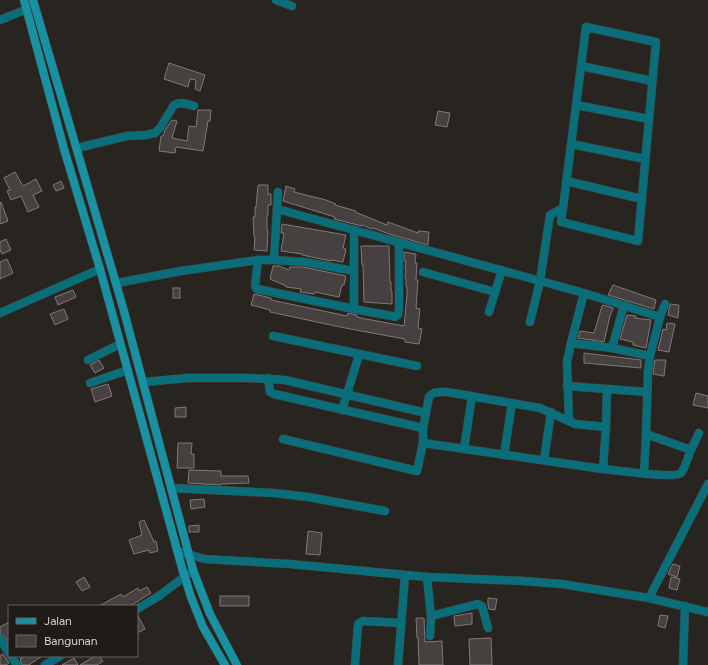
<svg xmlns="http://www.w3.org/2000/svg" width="708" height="665" font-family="Figtree,sans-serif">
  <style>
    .building { fill: #474040; stroke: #807877 }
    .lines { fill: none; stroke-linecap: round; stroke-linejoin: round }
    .street-casing { stroke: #44413c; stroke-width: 9 }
    .secondary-casing { stroke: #44413c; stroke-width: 9 }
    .street { stroke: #0a6d7a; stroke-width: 8 }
    .secondary { stroke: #1891a2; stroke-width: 8 }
  </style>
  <rect width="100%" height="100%" fill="#282520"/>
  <!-- building -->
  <g class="building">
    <polygon points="169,63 205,75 200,91 195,89 196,80 190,79 188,87 164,79"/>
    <polygon points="198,110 211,110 210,121 208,121 203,151 176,147 175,153 159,151 161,136 163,136 165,130 172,120 177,121 172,138 187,141 189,126 196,127"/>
    <polygon points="438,111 450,113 447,127 435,125"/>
    <polygon points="15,172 23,186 36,179 42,191 33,195 39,207 28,212 21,196 11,200 7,191 10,190 4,178"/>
    <polygon points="61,181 64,188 56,191 53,185"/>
    <polygon points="258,185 268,185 268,194 271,194 271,205 268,205 268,215 267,215 267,230 268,230 267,251 254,250 255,238 254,237 253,217 255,217 255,207 256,207"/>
    <polygon points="286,186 295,189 294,192 326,200 336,204 335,205 356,211 355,212 387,225 388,222 418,233 418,231 429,232 428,245 389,234 373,228 372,229 362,225 362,226 334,219 335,217 283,201"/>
    <polygon points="1,202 8,221 0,224 0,203"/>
    <polygon points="282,224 346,235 343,248 346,249 343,262 331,260 331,261 302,255 303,254 281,251 284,233 281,233"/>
    <polygon points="6,239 11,250 2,254 0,250 0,242"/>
    <polygon points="361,246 389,246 390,282 391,282 391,291 392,291 392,304 364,302 363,265 362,265"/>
    <polygon points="404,252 416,254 415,263 417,263 416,280 418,280 416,308 420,309 418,328 422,329 419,344 405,342 405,339 345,328 270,312 270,310 251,305 254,294 271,298 271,300 347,316 348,313 357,315 357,317 366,319 404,326 407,295 407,287 406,287 406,278 405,278 406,269 405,269 406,261 404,261"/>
    <polygon points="7,259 13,273 0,279 0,262"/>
    <polygon points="273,266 279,266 289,270 290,267 303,267 346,276 344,285 342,285 339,297 315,292 314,294 300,292 301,289 286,287 286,286 270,279"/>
    <polygon points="613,285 656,300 654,309 608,295"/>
    <rect x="173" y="288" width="7" height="10"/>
    <polygon points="73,290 76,297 58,305 55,297"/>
    <polygon points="670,304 679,305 678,318 668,315"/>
    <polygon points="603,305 613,308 610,316 604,342 578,338 580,331 594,333 602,306"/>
    <polygon points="64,309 68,319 55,325 50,314"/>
    <polygon points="627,315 636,316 635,318 651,320 646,348 633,345 633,342 620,339"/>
    <polygon points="667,323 675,324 669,352 658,350 663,329 666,330"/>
    <polygon points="584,353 641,360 641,368 584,363"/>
    <polygon points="99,360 104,368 95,373 90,365"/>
    <polygon points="655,360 666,360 664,376 653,374"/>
    <polygon points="108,384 112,396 95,402 91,389"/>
    <polygon points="696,393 708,396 708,408 693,405"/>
    <polygon points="186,407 186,417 175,417 175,408"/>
    <polygon points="178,443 192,443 191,454 194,454 194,468 177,468"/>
    <polygon points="189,470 221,471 221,476 248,476 249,483 221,484 221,485 188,483"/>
    <polygon points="204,499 205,507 191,509 190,500"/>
    <polygon points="144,520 154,542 156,541 158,551 150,553 149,550 134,554 129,540 142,535 139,522"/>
    <polygon points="199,525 199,532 189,532 189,526"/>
    <polygon points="308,531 322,533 320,555 306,554"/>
    <polygon points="673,564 680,566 677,577 668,574"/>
    <polygon points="84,577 90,587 82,591 76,582"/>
    <polygon points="671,577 680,579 677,590 669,588"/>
    <polygon points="147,587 151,593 130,606 99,606 121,594 123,597 138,588 139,591"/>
    <rect x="220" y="596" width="29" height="10"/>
    <polygon points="488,598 497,599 495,610 489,609 488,605"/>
    <polygon points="472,613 472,624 455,626 454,616"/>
    <polygon points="137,614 145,629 137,633"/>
    <polygon points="660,615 668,616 665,628 658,626"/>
    <polygon points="416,618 424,618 425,642 442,641 443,665 419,665 418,638 417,638"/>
    <polygon points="9,622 9,643 4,636 0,634 0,627"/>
    <polygon points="491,638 492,665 470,665 469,639"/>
    <polygon points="3,654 9,663 6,665 0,665 0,656"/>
    <polygon points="25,656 42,656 29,665 22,665 20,659"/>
    <polygon points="95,656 99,656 103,661 97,665 80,665"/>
    <polygon points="74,658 78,665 62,665"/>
  </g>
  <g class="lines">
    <!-- street casing -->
    <g class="street-casing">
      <g id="street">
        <polyline points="276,0 292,6"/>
        <polyline points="0,20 27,9"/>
        <polyline points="581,66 652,81"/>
        <polyline points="576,105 649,119"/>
        <polyline points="571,144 645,159"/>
        <path d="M77 148 127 136 146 135 155 133 160 128 174 105C180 101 188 104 194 106"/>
        <polyline points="566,181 642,199"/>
        <polyline points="277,209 278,192"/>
        <polyline points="399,242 399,309 398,315 395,317 392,316 354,309 354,271 305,262 274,260 277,209 584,293 660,317 650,356 648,372 646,434 691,450 699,433"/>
        <polyline points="258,260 274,260"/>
        <polyline points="354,271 354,230"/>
        <polyline points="423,272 495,292"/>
        <polyline points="117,283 181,271 258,260 255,286 257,289 354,309"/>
        <polyline points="584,293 571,343 612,348 650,356"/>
        <polyline points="489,312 502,270"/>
        <polyline points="0,313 100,269"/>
        <polyline points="660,317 665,304"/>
        <polyline points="530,322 540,281 550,215 563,208 586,27 656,42 638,241 561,222 563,208"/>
        <polyline points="273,336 417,366"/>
        <polyline points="612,348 624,305"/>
        <polyline points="88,360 120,344"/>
        <polyline points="268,378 270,392 274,394 423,428"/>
        <polyline points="144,382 188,378 250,378 285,380 426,413"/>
        <polyline points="90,383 128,370"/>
        <polyline points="567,386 647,392"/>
        <polyline points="342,410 359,355"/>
        <polyline points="569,421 567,362 571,343"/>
        <polyline points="606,427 607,389"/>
        <polyline points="283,439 417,471 423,443"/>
        <polyline points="464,449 472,396"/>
        <polyline points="504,455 512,403"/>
        <polyline points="544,460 551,412"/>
        <path d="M603 469 423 443V428L429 397C434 391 440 392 447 392L540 408 575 424 606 427 603 469C616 470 674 479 681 473 685 469 688 456 691 450"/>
        <polyline points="644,473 646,434"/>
        <polyline points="171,488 274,493 308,497 385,511"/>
        <polyline points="178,551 204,559 290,564 427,577 524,581 562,584 649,598 708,612"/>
        <polyline points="427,577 431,616"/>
        <polyline points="649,598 708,484"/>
        <polyline points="137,609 159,596 193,570"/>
        <polyline points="430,636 431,616 478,604 482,606 488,628"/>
        <polyline points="0,639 9,653"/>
        <polyline points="11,656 17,665"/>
        <polyline points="45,665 60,656"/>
        <polyline points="355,665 358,624 363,621 401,623"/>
        <polyline points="398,665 405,575"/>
        <polyline points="683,665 685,606"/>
      </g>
    </g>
    <!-- secondary casing -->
    <g class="secondary-casing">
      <g id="secondary">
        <polyline points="24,0 64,149 100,269 182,568 191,597 203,627 225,665"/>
        <polyline points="33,0 122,304 193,570 210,614 237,665"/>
      </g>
    </g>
    <!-- street -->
    <use href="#street" class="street"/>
    <!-- secondary -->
    <use href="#secondary" class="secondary"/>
  </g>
  <!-- legend -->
  <rect x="8" y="605" width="130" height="52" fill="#1f1c17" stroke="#676560"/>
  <rect x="16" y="618" width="20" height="6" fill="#1891a2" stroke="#676560"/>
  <text x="44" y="625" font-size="12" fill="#d4d2ce">Jalan</text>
  <rect x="16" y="635" width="20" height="12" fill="#474040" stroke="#676560"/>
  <text x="44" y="645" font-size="12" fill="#d4d2ce">Bangunan</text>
</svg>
